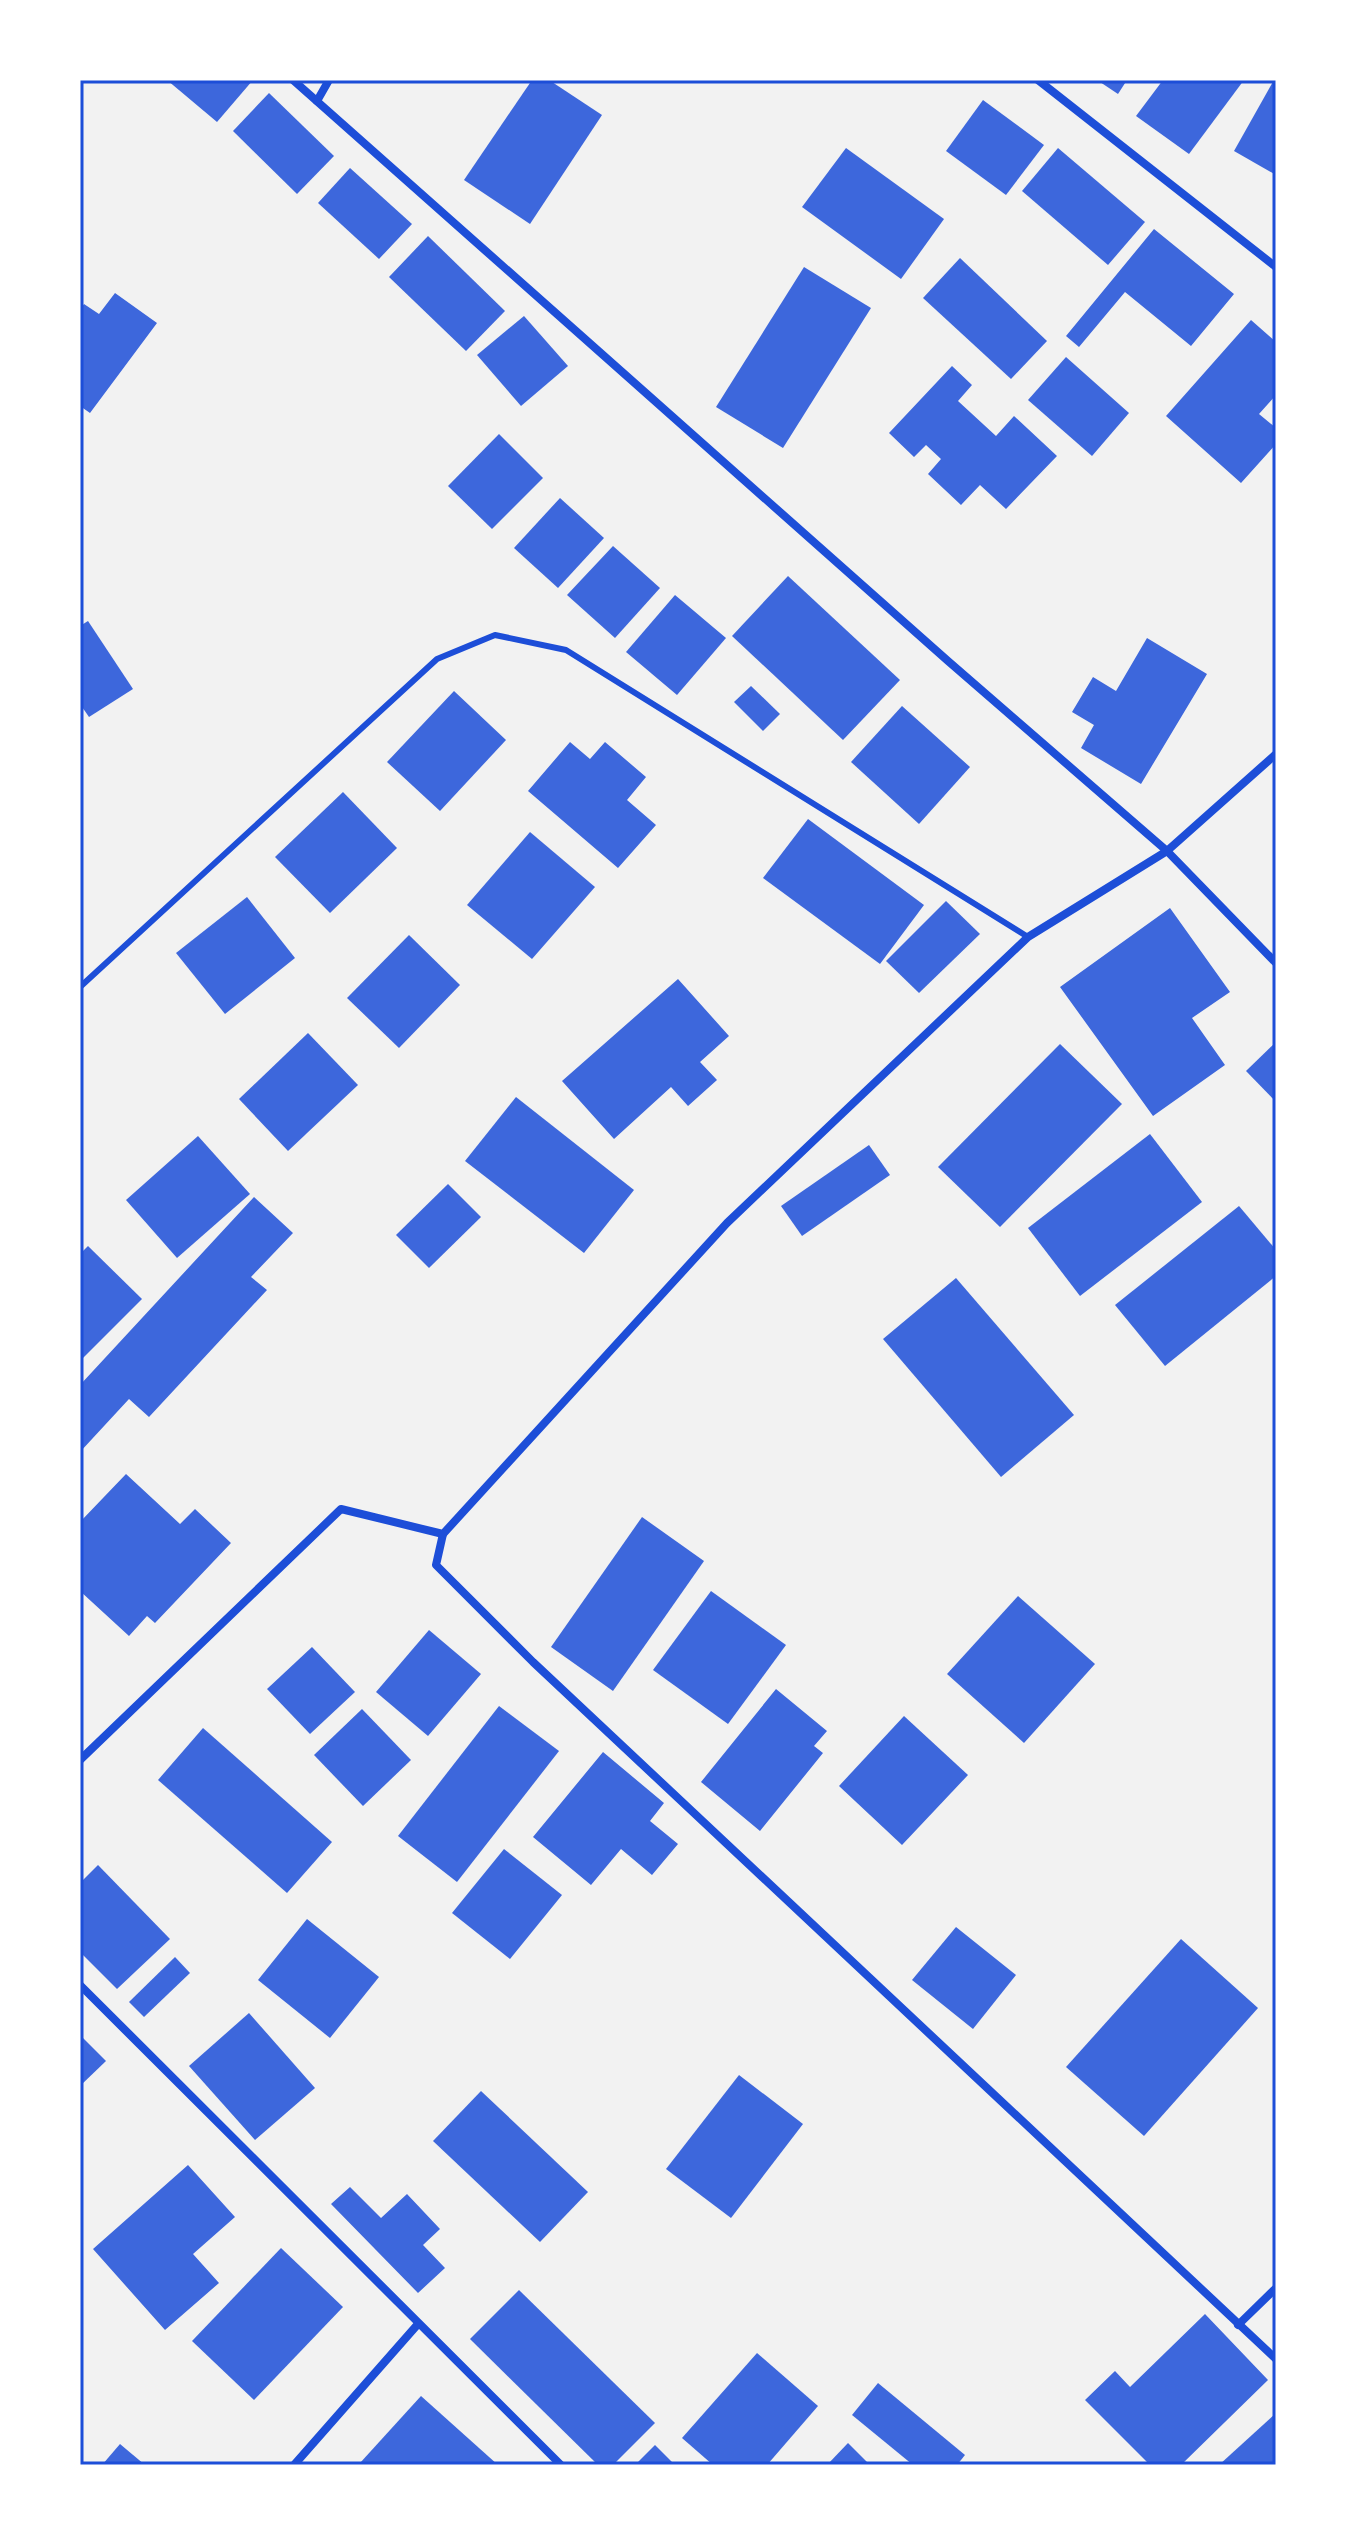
<svg xmlns="http://www.w3.org/2000/svg" width="1356" height="2545" font-family="Figtree,sans-serif">
  <style>
    .building { fill: #3d67dc }
    .lines { fill: none; stroke-linecap: round; stroke-linejoin: round }
    .service { stroke: #1d4ed8; stroke-width: 6 }
    .minor { stroke: #1d4ed8; stroke-width: 8 }
    .neatline { fill: none; stroke: #1d4ed8; stroke-width: 3 }
  </style>
  <rect width="100%" height="100%" fill="#f2f2f2"/>
  <!-- building -->
  <g class="building">
    <polygon points="167,80 253,80 217,122"/>
    <polygon points="532,80 549,80 602,115 530,224 464,180"/>
    <polygon points="1097,80 1127,80 1118,94"/>
    <polygon points="1163,80 1244,80 1189,154 1136,116"/>
    <polygon points="1274,80 1276,80 1276,175 1234,151"/>
    <polygon points="269,93 334,156 297,194 233,131"/>
    <polygon points="983,100 1044,145 1006,195 946,151"/>
    <polygon points="846,148 944,219 901,279 802,207"/>
    <polygon points="1058,148 1145,222 1108,265 1022,191"/>
    <polygon points="350,168 412,224 379,259 318,203"/>
    <polygon points="1154,229 1234,294 1191,346 1125,292 1079,347 1066,336"/>
    <polygon points="428,236 505,311 466,351 389,277"/>
    <polygon points="960,258 1047,341 1011,379 923,298"/>
    <polygon points="804,267 871,308 783,448 716,407"/>
    <polygon points="115,293 157,323 90,413 80,406 80,310 84,304 99,314"/>
    <polygon points="524,316 568,366 521,406 477,355"/>
    <polygon points="1251,320 1276,342 1276,395 1259,414 1276,428 1276,444 1241,483 1166,416"/>
    <polygon points="1066,357 1129,413 1092,456 1028,400"/>
    <polygon points="952,366 972,385 958,401 996,436 1014,416 1057,456 1006,509 980,485 961,505 928,474 941,459 926,445 914,457 889,433"/>
    <polygon points="499,434 543,478 492,529 448,486"/>
    <polygon points="560,498 604,538 558,588 514,548"/>
    <polygon points="613,546 660,588 615,638 567,595"/>
    <polygon points="788,576 900,680 843,740 732,636"/>
    <polygon points="675,595 726,638 677,695 626,652"/>
    <polygon points="88,621 133,689 89,717 80,704 80,626"/>
    <polygon points="1147,638 1207,674 1141,784 1081,748 1094,725 1072,712 1093,677 1116,691"/>
    <polygon points="751,686 780,714 763,731 734,702"/>
    <polygon points="454,691 506,740 440,811 387,762"/>
    <polygon points="902,706 970,767 919,824 851,762"/>
    <polygon points="570,742 590,759 605,742 646,777 627,800 656,825 618,868 528,791"/>
    <polygon points="343,792 397,848 330,913 275,857"/>
    <polygon points="808,819 924,905 880,964 763,878"/>
    <polygon points="530,832 595,887 532,959 467,905"/>
    <polygon points="247,897 295,958 225,1014 176,953"/>
    <polygon points="946,901 980,934 919,993 886,961"/>
    <polygon points="1170,908 1230,992 1192,1018 1225,1065 1153,1116 1060,987"/>
    <polygon points="409,935 460,985 399,1048 347,998"/>
    <polygon points="678,979 729,1036 700,1062 717,1080 688,1106 671,1087 614,1139 562,1081"/>
    <polygon points="308,1033 358,1085 288,1151 239,1099"/>
    <polygon points="1276,1042 1276,1102 1246,1071"/>
    <polygon points="1060,1044 1122,1104 1000,1227 938,1167"/>
    <polygon points="516,1097 634,1190 584,1253 465,1161"/>
    <polygon points="1150,1134 1202,1202 1080,1296 1028,1228"/>
    <polygon points="198,1136 250,1194 177,1258 126,1200"/>
    <polygon points="869,1145 890,1175 802,1236 781,1206"/>
    <polygon points="448,1184 481,1217 429,1268 396,1235"/>
    <polygon points="254,1197 293,1233 251,1277 267,1290 149,1417 129,1399 80,1452 80,1385"/>
    <polygon points="1239,1206 1276,1250 1276,1276 1165,1366 1115,1305"/>
    <polygon points="88,1246 142,1299 80,1361 80,1254"/>
    <polygon points="956,1278 1074,1415 1001,1477 883,1339"/>
    <polygon points="126,1474 180,1524 195,1509 231,1543 155,1623 147,1616 129,1636 80,1591 80,1522"/>
    <polygon points="642,1517 704,1561 613,1691 551,1647"/>
    <polygon points="711,1591 786,1645 728,1724 653,1670"/>
    <polygon points="1018,1596 1095,1664 1024,1743 947,1674"/>
    <polygon points="429,1630 481,1674 428,1736 376,1692"/>
    <polygon points="312,1647 355,1692 310,1734 267,1689"/>
    <polygon points="776,1689 827,1731 814,1746 823,1753 760,1831 701,1782"/>
    <polygon points="499,1706 559,1751 457,1882 398,1836"/>
    <polygon points="362,1709 411,1760 363,1806 314,1755"/>
    <polygon points="904,1716 968,1775 902,1845 839,1786"/>
    <polygon points="203,1728 332,1842 287,1893 158,1780"/>
    <polygon points="603,1752 664,1803 650,1821 678,1844 652,1875 621,1849 591,1885 533,1837"/>
    <polygon points="504,1849 562,1895 510,1959 452,1913"/>
    <polygon points="98,1865 170,1939 117,1989 80,1952 80,1883"/>
    <polygon points="307,1919 379,1977 330,2038 258,1980"/>
    <polygon points="956,1927 1016,1975 973,2029 912,1980"/>
    <polygon points="1181,1939 1258,2008 1144,2136 1066,2067"/>
    <polygon points="175,1957 190,1973 144,2017 129,2002"/>
    <polygon points="249,2013 315,2088 255,2140 189,2066"/>
    <polygon points="80,2035 106,2061 80,2086"/>
    <polygon points="739,2075 803,2124 731,2218 666,2169"/>
    <polygon points="481,2091 588,2192 540,2242 433,2141"/>
    <polygon points="188,2165 235,2217 193,2254 219,2283 165,2330 93,2249"/>
    <polygon points="350,2187 381,2218 407,2194 440,2229 423,2245 445,2268 418,2293 331,2204"/>
    <polygon points="281,2248 343,2307 254,2400 192,2341"/>
    <polygon points="519,2290 655,2423 613,2465 598,2465 470,2339"/>
    <polygon points="1205,2314 1268,2380 1181,2465 1150,2465 1085,2400 1115,2371 1130,2387"/>
    <polygon points="757,2353 818,2406 767,2465 713,2465 682,2438"/>
    <polygon points="878,2383 965,2455 957,2465 913,2465 852,2415"/>
    <polygon points="421,2396 498,2465 360,2463"/>
    <polygon points="1276,2413 1276,2465 1219,2465"/>
    <polygon points="848,2443 870,2465 827,2465"/>
    <polygon points="120,2444 145,2465 102,2465"/>
    <polygon points="655,2445 675,2465 635,2465"/>
  </g>
  <g class="lines">
    <!-- service -->
    <polyline class="service" points="80,987 437,659 495,635 566,650 1028,937"/>
    <!-- minor -->
    <g class="minor">
      <polyline points="293,80 948,661 1167,851 1276,963"/>
      <polyline points="1038,80 1276,267"/>
      <polyline points="317,101 329,80"/>
      <polyline points="443,1534 436,1565 533,1662 1276,2359"/>
      <polyline points="80,1760 341,1509 443,1534 727,1223 1028,937 1167,851 1276,754"/>
      <polyline points="80,1985 561,2465"/>
      <polyline points="1238,2325 1276,2288"/>
      <polyline points="294,2465 418,2324"/>
    </g>
  </g>
  <!-- border -->
  <rect width="1356" height="2545" fill="none" stroke="#ffffff" stroke-width="164"/>
  <rect x="82" y="82" width="1192" height="2381" class="neatline"/>
</svg>
